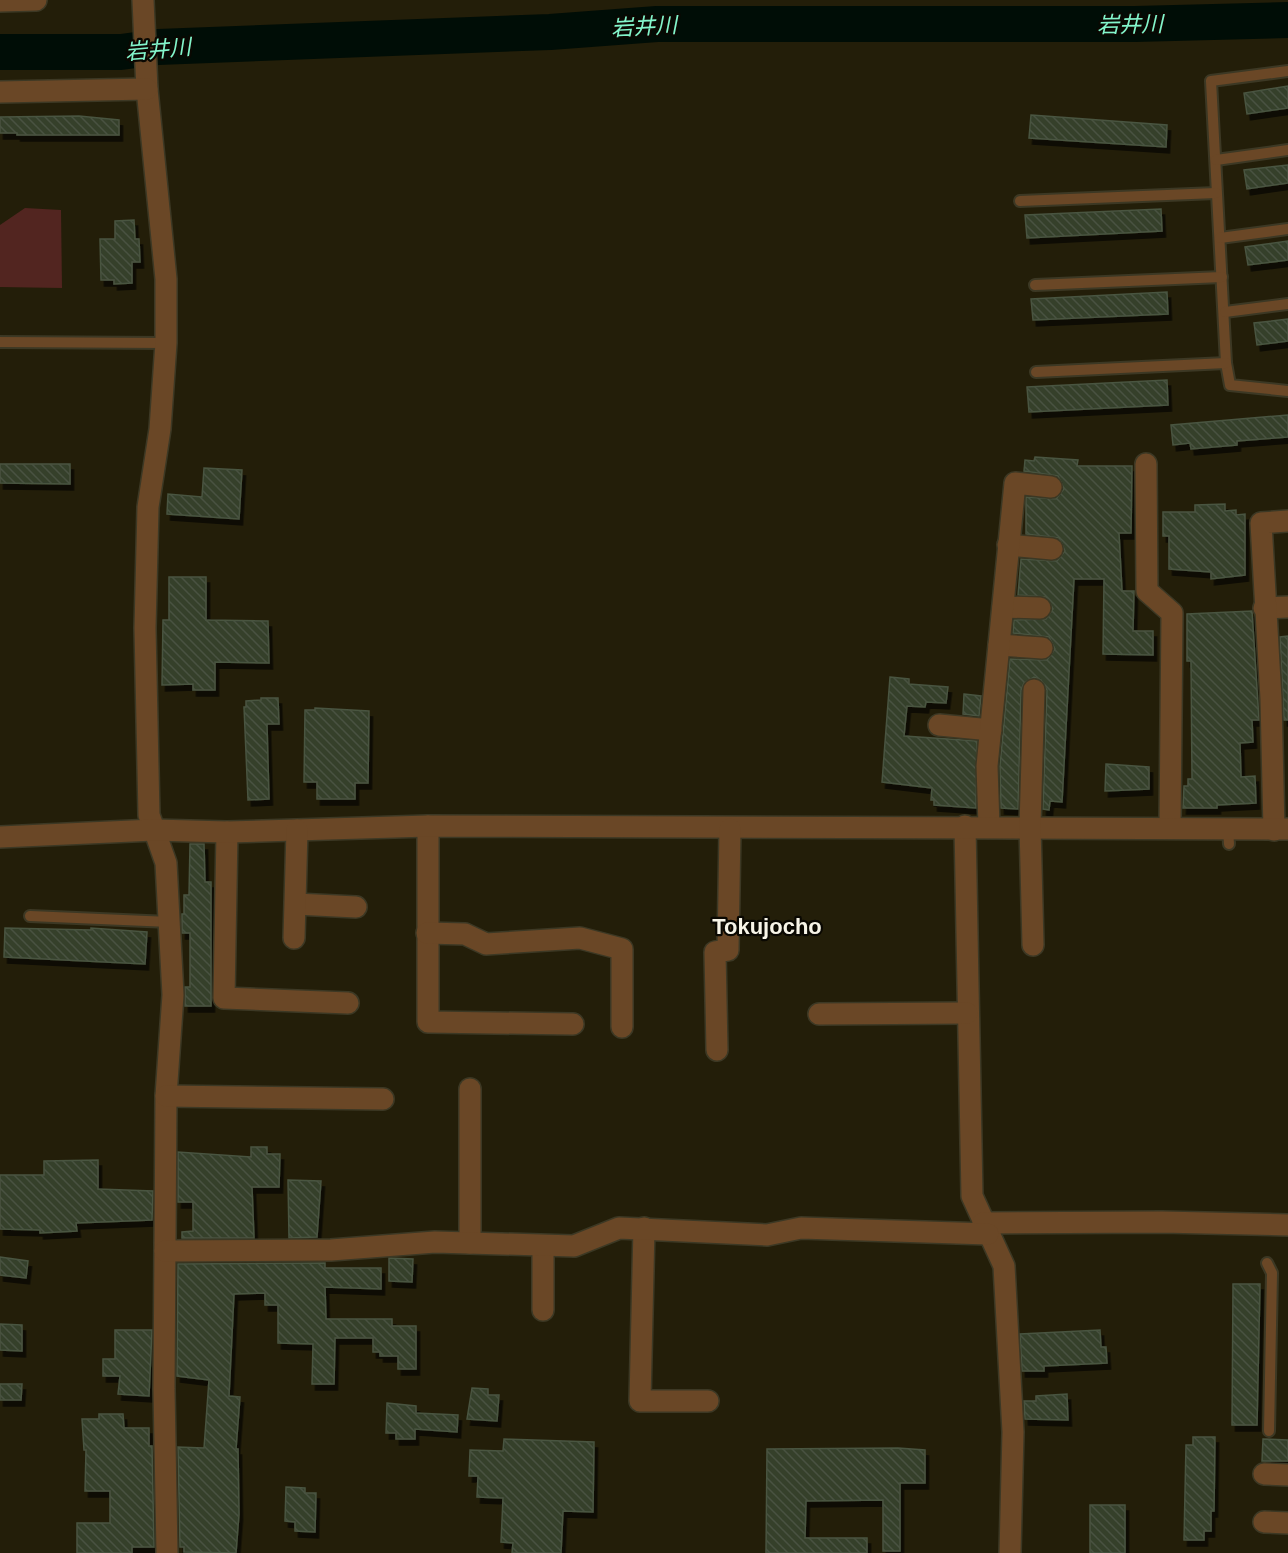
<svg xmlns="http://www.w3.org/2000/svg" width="1288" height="1553" font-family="Helvetica,'Noto Sans JP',sans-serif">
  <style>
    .grass { fill: #522520 }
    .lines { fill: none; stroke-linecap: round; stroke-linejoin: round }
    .river { stroke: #000d06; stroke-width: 36 }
    .building { fill: url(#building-back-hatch); stroke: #495440; stroke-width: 1.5; filter: url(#shadow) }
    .lane-casing { stroke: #3c3824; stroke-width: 14 }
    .street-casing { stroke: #3c3824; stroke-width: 24 }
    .lane { stroke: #6a4726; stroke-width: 10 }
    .street { stroke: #6a4726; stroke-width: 21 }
    .labels { text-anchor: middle; stroke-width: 4.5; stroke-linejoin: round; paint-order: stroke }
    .water-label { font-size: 22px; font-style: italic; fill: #83f5cb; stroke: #0a0802 }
    .neighbourhood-label { font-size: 22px; font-weight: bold; fill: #f7f4e7; stroke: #0a0802 }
  </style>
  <defs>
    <pattern id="building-back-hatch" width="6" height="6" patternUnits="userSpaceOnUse" patternTransform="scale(1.5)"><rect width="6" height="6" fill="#343f2c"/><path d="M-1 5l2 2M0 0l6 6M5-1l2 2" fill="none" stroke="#485240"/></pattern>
    <filter id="shadow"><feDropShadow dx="3.5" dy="6" stdDeviation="0" flood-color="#0009"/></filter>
  </defs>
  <rect width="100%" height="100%" fill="#231e09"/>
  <!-- grass -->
  <polygon class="grass" points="25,208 61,210 62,288 0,287 0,225"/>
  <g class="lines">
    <!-- river -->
    <polyline class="river" points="0,52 121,52 158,47 550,32 657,24 1135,24 1288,20"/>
  </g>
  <!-- building -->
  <g class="building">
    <polygon points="1288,86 1288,108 1247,114 1244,93"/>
    <polygon points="1031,115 1167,125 1166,147 1029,138"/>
    <polygon points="79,116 119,120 119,135 17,135 17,133 0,133 0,117"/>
    <polygon points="1288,165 1288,183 1247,189 1244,170"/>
    <polygon points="1161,209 1162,231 1027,238 1025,215"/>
    <polygon points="134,220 135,239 139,239 140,262 132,262 132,283 114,284 114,280 101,280 100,239 115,239 115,221"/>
    <polygon points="1288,241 1288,260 1248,265 1245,247"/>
    <polygon points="1167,292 1168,314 1033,320 1031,299"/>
    <polygon points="1288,319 1288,341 1257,345 1254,323"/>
    <polygon points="1167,380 1168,405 1029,412 1027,387"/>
    <polygon points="1288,415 1288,437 1237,441 1237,445 1191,449 1190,443 1173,445 1171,425"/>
    <polygon points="1035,457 1078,460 1077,466 1132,466 1131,533 1119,533 1122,591 1134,591 1133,631 1153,631 1153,655 1103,654 1104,579 1074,579 1062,802 1050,801 1049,810 1043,809 1047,690 1041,680 1034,677 1024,683 1021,690 1018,809 1001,808 1000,766 1010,659 1047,660 1055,649 1049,637 1013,633 1014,620 1046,619 1053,609 1046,597 1018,595 1021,559 1057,561 1065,551 1059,538 1026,534 1026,497 1056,499 1064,489 1058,476 1024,471 1025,460 1034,461"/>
    <polygon points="0,464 70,464 70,484 0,483"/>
    <polygon points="204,468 242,470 239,519 167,514 168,494 202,497"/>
    <polygon points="1225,504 1225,511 1236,510 1236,515 1245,514 1245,575 1211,579 1211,572 1169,569 1169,536 1163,536 1163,512 1195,512 1195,505"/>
    <polygon points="169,577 206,577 206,620 268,621 269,663 215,662 215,690 193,690 193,684 162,685 163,620 169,620"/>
    <polygon points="1252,611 1259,720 1252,720 1253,742 1240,743 1241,777 1255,776 1256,803 1217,805 1217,808 1183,808 1184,786 1188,786 1188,779 1192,779 1191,661 1187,661 1187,614"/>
    <polygon points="1288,636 1288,720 1284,720 1280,637"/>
    <polygon points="890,677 909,679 909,684 948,687 946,703 926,702 925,707 907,706 904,736 977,741 976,808 934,805 934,800 931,800 932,788 882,782"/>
    <polygon points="964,694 981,696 979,716 963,714"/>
    <polygon points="261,698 278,698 279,724 267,724 269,799 248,800 244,707 246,707 246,701 261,700"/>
    <polygon points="315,708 369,711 368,783 355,783 355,799 317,799 317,782 304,782 305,710 315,710"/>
    <polygon points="1106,764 1149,767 1149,789 1105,791"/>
    <polygon points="190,844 204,844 205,882 211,882 211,1006 185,1006 185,987 190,987 190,933 182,933 182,914 184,914 184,895 189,895"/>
    <polygon points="5,928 91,930 91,928 147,932 145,964 4,957"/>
    <polygon points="251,1147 267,1147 267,1154 280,1154 279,1187 252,1187 254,1238 182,1238 182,1232 193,1231 193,1202 178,1202 178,1152 251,1157"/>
    <polygon points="98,1160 98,1189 153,1191 152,1220 76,1223 77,1231 40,1233 40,1230 0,1229 0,1175 44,1175 44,1161"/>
    <polygon points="288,1180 321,1181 317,1237 289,1238"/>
    <polygon points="0,1257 28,1261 26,1278 0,1275"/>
    <polygon points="389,1258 413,1259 412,1282 389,1281"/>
    <polygon points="325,1263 325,1268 381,1268 381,1289 325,1287 326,1319 392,1319 392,1326 416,1326 416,1369 398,1369 398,1356 380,1356 380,1352 373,1352 373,1338 335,1338 334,1384 312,1384 313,1344 278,1343 278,1305 265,1305 265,1293 234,1294 229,1396 240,1397 236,1449 238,1449 239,1514 236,1553 184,1552 184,1547 180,1547 178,1447 204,1448 209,1380 177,1376 178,1264"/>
    <polygon points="1233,1284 1260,1284 1257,1425 1232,1425"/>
    <polygon points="0,1324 22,1325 22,1351 0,1350"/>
    <polygon points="115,1330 152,1330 149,1396 118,1394 120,1376 103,1376 103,1359 115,1359"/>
    <polygon points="1100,1330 1101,1347 1106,1347 1107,1363 1044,1366 1044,1371 1022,1371 1020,1334"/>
    <polygon points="0,1384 22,1384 21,1400 0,1400"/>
    <polygon points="472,1388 488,1389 488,1395 499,1395 497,1421 467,1419"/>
    <polygon points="1067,1394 1068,1420 1025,1419 1024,1401 1036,1401 1036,1396"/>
    <polygon points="387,1403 416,1406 416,1413 458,1415 457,1432 415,1429 415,1439 396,1439 396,1433 386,1433"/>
    <polygon points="99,1414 123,1414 124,1428 149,1428 149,1446 152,1446 154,1547 132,1547 132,1553 77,1553 77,1523 110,1523 110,1491 85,1491 86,1450 84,1450 82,1419 99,1419"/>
    <polygon points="1193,1437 1215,1437 1214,1511 1211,1511 1211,1531 1204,1531 1204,1540 1184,1540 1186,1445 1193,1445"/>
    <polygon points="504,1439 594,1442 593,1512 563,1511 561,1553 512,1553 513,1543 501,1542 503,1498 477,1497 478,1476 469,1476 470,1450 503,1451"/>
    <polygon points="1263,1439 1288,1440 1288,1461 1262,1461"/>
    <polygon points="898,1448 925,1450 925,1483 900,1483 900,1551 883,1551 883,1500 806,1501 805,1538 867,1538 867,1553 766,1553 767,1449"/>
    <polygon points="286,1487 305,1488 305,1493 316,1493 315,1532 295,1531 295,1522 285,1521"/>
    <rect x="1090" y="1505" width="35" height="48"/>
  </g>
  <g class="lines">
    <!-- lane casing -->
    <g class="lane-casing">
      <g id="lane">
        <polyline points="1288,71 1211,81 1226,363 1230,385 1288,391"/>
        <polyline points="1216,160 1288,150"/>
        <polyline points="1020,201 1216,193"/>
        <polyline points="1220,238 1288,229"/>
        <polyline points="1035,285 1222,277"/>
        <polyline points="1225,312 1288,304"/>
        <polyline points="0,342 166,343"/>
        <polyline points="1036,372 1226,363"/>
        <polyline points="1228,829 1229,844"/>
        <polyline points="30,916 170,922"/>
        <polyline points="1267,1263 1272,1273 1269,1431"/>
      </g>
    </g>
    <!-- street casing -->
    <g class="street-casing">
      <g id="street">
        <polyline points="143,0 147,89 166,279 166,343 160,429 148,507 145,628 149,815 166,863 173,995 166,1096 164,1389 167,1553"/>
        <polyline points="0,1 36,0"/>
        <polyline points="0,92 147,89"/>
        <polyline points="1146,464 1147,591 1172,613 1170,827"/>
        <polyline points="1008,545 1052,549"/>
        <polyline points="1003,607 1040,608"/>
        <polyline points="1264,608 1288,607"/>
        <polyline points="999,645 1042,648"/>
        <polyline points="939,725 991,730"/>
        <polyline points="428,826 428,1022 573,1024"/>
        <polyline points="965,826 972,1196 1004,1266 1013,1432 1010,1553"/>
        <polyline points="989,826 987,766 1015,483 1051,487"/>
        <polyline points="1274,830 1271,699 1261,523 1288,521"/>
        <polyline points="227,832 224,998 348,1003"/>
        <polyline points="0,837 154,830 227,832 428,826 1288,829"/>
        <polyline points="296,904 356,907"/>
        <polyline points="427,933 465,934 486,944 580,938 622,949 622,1027"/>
        <polyline points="294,938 297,830"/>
        <polyline points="1033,945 1030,826 1034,690"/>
        <polyline points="819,1014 967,1013"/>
        <polyline points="717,1050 715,952 728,950 730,829"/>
        <polyline points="470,1089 470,1243"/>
        <polyline points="166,1096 383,1099"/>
        <polyline points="983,1223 1162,1222 1288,1225"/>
        <polyline points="644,1228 640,1401 708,1401"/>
        <polyline points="543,1246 543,1310"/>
        <polyline points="165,1251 331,1250 435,1242 574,1246 619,1228 767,1235 801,1228 988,1234"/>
        <polyline points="1264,1474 1288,1475"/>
        <polyline points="1264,1522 1288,1523"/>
      </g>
    </g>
    <!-- lane -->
    <use href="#lane" class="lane"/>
    <!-- street -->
    <use href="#street" class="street"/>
  </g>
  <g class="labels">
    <!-- water labels -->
    <g class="water-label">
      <text transform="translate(1130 24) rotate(-1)" y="8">岩井川</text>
      <text transform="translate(644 26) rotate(-3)" y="8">岩井川</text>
      <text transform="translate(158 49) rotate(-5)" y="8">岩井川</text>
    </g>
    <!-- neighbourhood labels -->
    <g class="neighbourhood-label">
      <text x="767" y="934">Tokujocho</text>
    </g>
  </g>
</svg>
